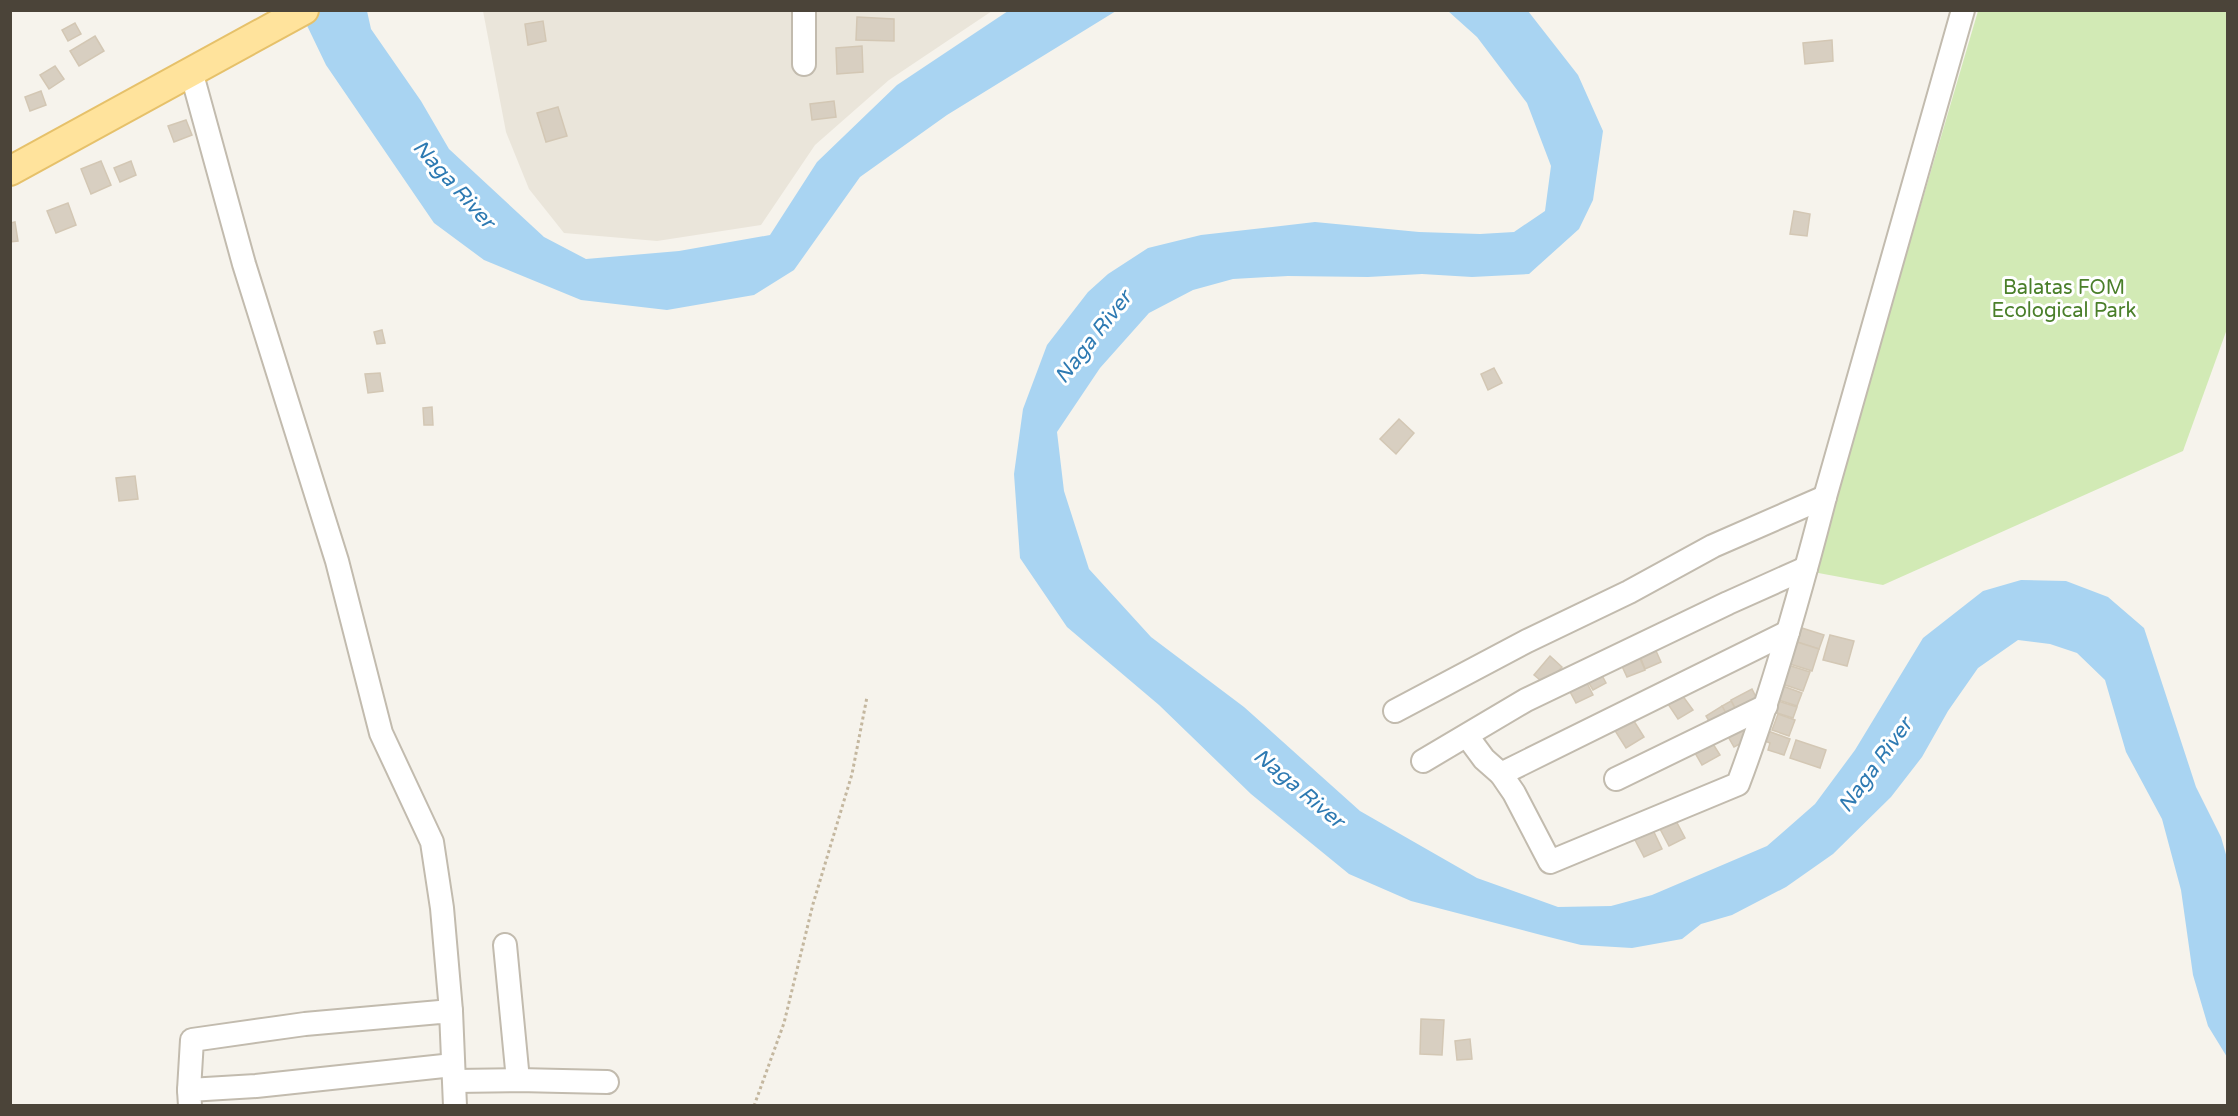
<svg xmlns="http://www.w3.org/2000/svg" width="2238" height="1116" font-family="'Varela Round',sans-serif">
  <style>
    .residential { fill: #eae5da }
    .green { fill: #d2eab5 }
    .water { fill: #a9d4f2 }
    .building { fill: #d8cfc1; stroke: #d3c7b4; stroke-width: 1.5 }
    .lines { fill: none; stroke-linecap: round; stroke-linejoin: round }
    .minor-casing { stroke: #c2bbae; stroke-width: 26 }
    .major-casing { stroke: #e6c16a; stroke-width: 32 }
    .path { stroke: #c4b79f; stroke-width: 3; stroke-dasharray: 3 3; stroke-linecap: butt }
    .minor { stroke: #fff; stroke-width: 22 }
    .major { stroke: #ffe39c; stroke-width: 28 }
    .labels { text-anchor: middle; stroke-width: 6; stroke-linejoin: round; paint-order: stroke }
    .park-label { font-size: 20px; fill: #4a7f2a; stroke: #fff }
    .water-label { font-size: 21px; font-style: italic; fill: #2e7ab2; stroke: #fff }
  </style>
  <rect width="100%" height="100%" fill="#f6f3ec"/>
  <!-- residential -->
  <polygon class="residential" points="483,11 992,11 889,80 815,145 761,225 657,241 564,233 529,189 506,132"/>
  <!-- green -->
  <polygon class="green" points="2220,10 2227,12 2227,329 2183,451 1883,585 1813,572 1978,11"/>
  <!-- water -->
  <g class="water">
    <polygon points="300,11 367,11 371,29 421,101 449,149 544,237 586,259 679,251 770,235 817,162 897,85 1008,11 1116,11 947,115 860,177 794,270 754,295 667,310 581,300 484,260 434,223 326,65"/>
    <polygon points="1448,11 1528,11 1578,75 1603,131 1593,200 1579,229 1529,274 1472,277 1422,274 1368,277 1288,276 1233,279 1193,290 1149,313 1100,368 1057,432 1064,491 1089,569 1151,637 1244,707 1360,811 1477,878 1558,907 1611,906 1652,895 1767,846 1815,804 1855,750 1923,638 1983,591 2021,580 2066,581 2108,597 2144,628 2196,787 2221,837 2227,858 2227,1057 2208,1026 2193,975 2181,890 2162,819 2126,752 2105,680 2077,653 2050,644 2018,640 1978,668 1948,711 1922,757 1891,797 1833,854 1786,887 1732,915 1701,924 1682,939 1632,948 1581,945 1541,935 1411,901 1349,874 1251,794 1159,705 1067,627 1020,558 1014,474 1023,409 1047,345 1088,292 1108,274 1148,248 1201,235 1315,222 1419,232 1480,234 1514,232 1545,211 1551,166 1527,103 1477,37"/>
  </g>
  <!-- building -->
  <g class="building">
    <polygon points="857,17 894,19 894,41 856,40"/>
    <polygon points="543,21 546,41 528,45 525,24"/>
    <polygon points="75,23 81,34 68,41 62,30"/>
    <polygon points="95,36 104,51 79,66 70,51"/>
    <polygon points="1832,40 1833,61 1805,64 1803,43"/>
    <polygon points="862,46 863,72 837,74 836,48"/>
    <polygon points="55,66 64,79 49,89 40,75"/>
    <polygon points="41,91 46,105 30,111 25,97"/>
    <polygon points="834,101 836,117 812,120 810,104"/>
    <polygon points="558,107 567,136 546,142 537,113"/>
    <polygon points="186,120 192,135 174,142 168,126"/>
    <polygon points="101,161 111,185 91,194 81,169"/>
    <polygon points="131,161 136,175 120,182 114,168"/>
    <polygon points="68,203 76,225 56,233 47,211"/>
    <polygon points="1794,211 1810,214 1807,236 1790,234"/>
    <polygon points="15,222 18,241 10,242 10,223"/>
    <polygon points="382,330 385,343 377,344 374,332"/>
    <polygon points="1494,368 1502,383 1488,390 1481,374"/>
    <polygon points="380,373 383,391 368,393 365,374"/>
    <polygon points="432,407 433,425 424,425 423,408"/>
    <polygon points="1399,419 1414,433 1396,454 1380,439"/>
    <polygon points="135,476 138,499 119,501 116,478"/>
    <polygon points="1802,628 1824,635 1819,649 1797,642"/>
    <polygon points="1830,635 1854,641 1847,666 1823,660"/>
    <polygon points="1797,642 1819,649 1812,671 1790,664"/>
    <polygon points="1653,644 1661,662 1645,669 1638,651"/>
    <polygon points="1638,654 1645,670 1627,677 1620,662"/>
    <polygon points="1550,656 1562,667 1546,685 1534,675"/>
    <polygon points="1788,665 1810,672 1803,691 1782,684"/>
    <polygon points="1599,670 1606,683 1593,690 1585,677"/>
    <polygon points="1584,677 1593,695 1576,703 1567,686"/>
    <polygon points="1780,685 1802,693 1797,706 1776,699"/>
    <polygon points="1752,689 1758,701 1737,712 1731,700"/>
    <polygon points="1682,695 1693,710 1678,719 1668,704"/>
    <polygon points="1775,700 1797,707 1793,718 1771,711"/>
    <polygon points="1731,701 1737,712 1728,717 1722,706"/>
    <polygon points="1722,706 1728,717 1712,726 1706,716"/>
    <polygon points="1778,714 1795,720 1789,736 1772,730"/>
    <polygon points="1632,718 1644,737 1626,748 1614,729"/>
    <polygon points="1747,722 1755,736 1734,747 1726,733"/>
    <polygon points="1768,731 1790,739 1784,755 1768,750 1770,743 1765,741"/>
    <polygon points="1708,736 1720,755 1702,765 1691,746"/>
    <polygon points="1796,740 1826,750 1820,768 1790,758"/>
    <polygon points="1674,817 1685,838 1669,846 1658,825"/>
    <polygon points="1652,828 1662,849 1644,857 1633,836"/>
    <polygon points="1421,1019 1444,1020 1442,1055 1420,1054"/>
    <polygon points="1470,1039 1472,1059 1457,1060 1455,1041"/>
  </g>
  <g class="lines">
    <!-- minor casing -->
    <g class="minor-casing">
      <g id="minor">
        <polyline points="804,10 804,64"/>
        <polyline points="191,71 244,264 337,561 381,733 432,842 442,908 451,1011"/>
        <polyline points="1395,711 1527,641 1629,592 1713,546 1825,497"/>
        <polyline points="1467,736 1484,759 1501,774 1788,632"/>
        <polyline points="1423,761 1526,700 1728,603 1806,568"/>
        <path d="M1501 774 1514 793 1550 862 1738 784C1773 691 1800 594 1825 497L1963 10"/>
        <polyline points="1616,779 1766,706"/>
        <polyline points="505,945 518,1080"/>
        <polyline points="455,1081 518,1080 607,1082"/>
        <polyline points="189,1090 192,1040 305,1024 451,1011 455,1106"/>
        <polyline points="190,1106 189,1090 256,1086 453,1065"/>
      </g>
    </g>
    <!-- major casing -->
    <g class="major-casing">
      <polyline id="major" points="10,171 304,10"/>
    </g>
    <!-- path -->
    <polyline class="path" points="754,1106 784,1023 813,904 852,774 867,697"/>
    <!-- minor -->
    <use href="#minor" class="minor"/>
    <!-- major -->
    <use href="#major" class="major"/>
  </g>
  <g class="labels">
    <!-- park labels -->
    <g class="park-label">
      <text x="2064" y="294">Balatas FOM<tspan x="2064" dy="23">Ecological Park</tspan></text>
    </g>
    <!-- water labels -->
    <g class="water-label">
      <text transform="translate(454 184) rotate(48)" y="7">Naga River</text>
      <text transform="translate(1093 337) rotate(-52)" y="7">Naga River</text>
      <text transform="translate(1875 765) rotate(-54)" y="7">Naga River</text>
      <text transform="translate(1299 788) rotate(40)" y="7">Naga River</text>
    </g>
  </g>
  <!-- border -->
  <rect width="2238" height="1116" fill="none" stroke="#4b4439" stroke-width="24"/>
</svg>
